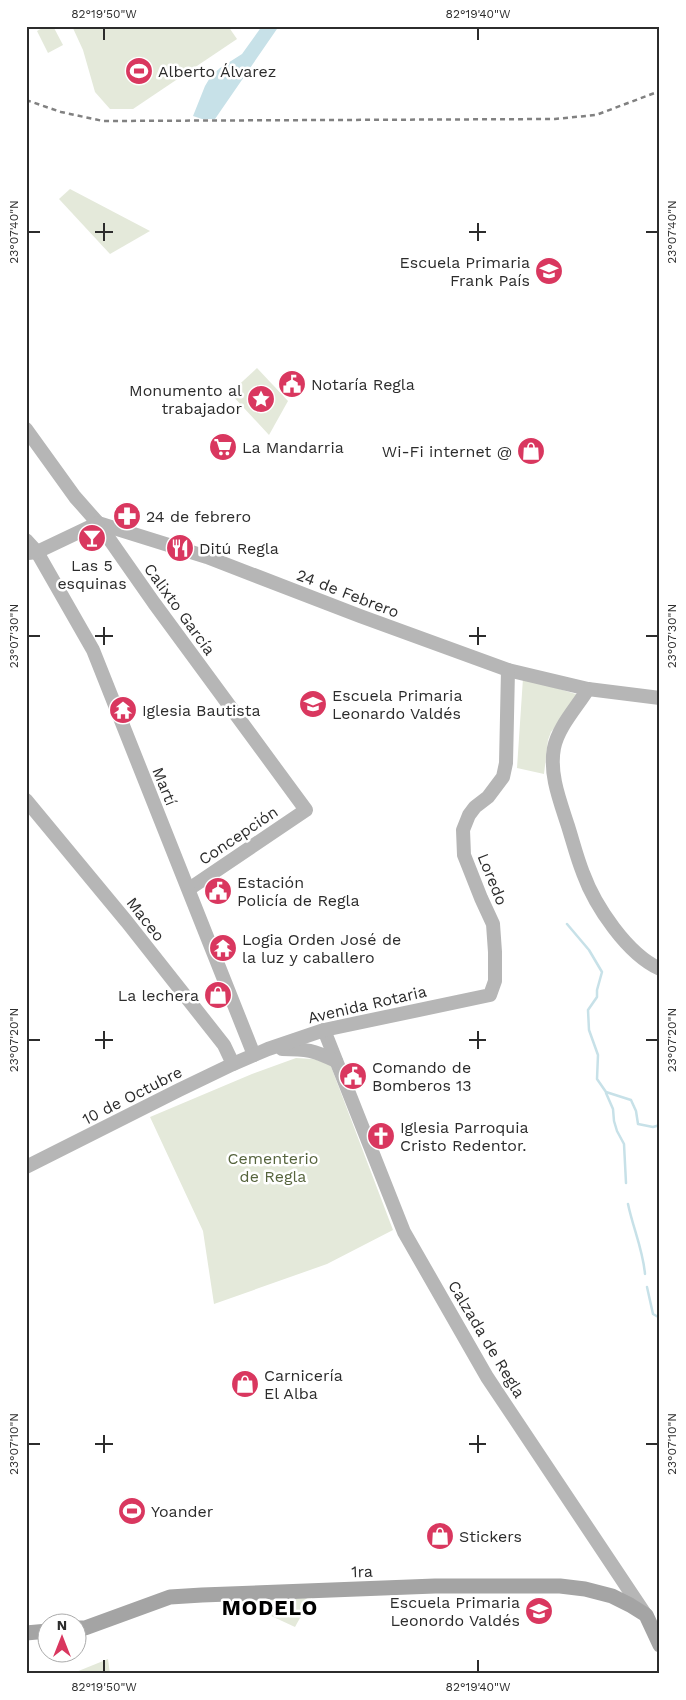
<svg xmlns="http://www.w3.org/2000/svg" width="686" height="1700" font-family="'Work Sans',sans-serif">
  <style>
    .green { fill: #e4e9da }
    .water { fill: #c7e1e8 }
    .lines { fill: none; stroke-linecap: round; stroke-linejoin: round }
    .stream { stroke: #c7e1e8; stroke-width: 2.5 }
    .secondary { stroke: #b6b6b6; stroke-width: 14 }
    .primary { stroke: #a4a4a4; stroke-width: 15 }
    .rail { stroke: #818181; stroke-width: 2.5; stroke-dasharray: 5 4; stroke-linecap: butt }
    .ticks { fill: none; stroke: #2c2c2c; stroke-width: 2 }
    .labels { text-anchor: middle; stroke-width: 5; stroke-linejoin: round; paint-order: stroke }
    .poi-label { font-size: 16px; fill: #2c2c2c; stroke: #fff; text-anchor: start }
    .street-label { font-size: 16px; fill: #2c2c2c; stroke: #fff }
    .park-label { font-size: 16px; fill: #56643d; stroke: #fff }
    .district-label { font-size: 21px; font-weight: bold; letter-spacing: 1px; fill: #000; stroke: #fff }
    .neatline { fill: none; stroke: #2c2c2c; stroke-width: 2 }
    .ticks-label { font-size: 12px; text-anchor: middle; fill: #2c2c2c }
  </style>
  <rect width="100%" height="100%" fill="#fff"/>
  <!-- green -->
  <g class="green">
    <polygon points="46,26 53,26 63,45 48,53 37,31"/>
    <polygon points="72,26 228,26 237,39 133,109 110,109 95,92 83,50"/>
    <polygon points="70,189 150,231 110,254 59,199"/>
    <polygon points="257,368 288,401 269,435 230,393"/>
    <polygon points="523,678 579,695 551,732 548,740 544,774 517,768"/>
    <polygon points="296,1058 313,1059 330,1064 393,1230 327,1264 214,1304 203,1231 150,1117 252,1074"/>
    <polygon points="311,1598 295,1627 239,1601"/>
    <polygon points="108,1659 110,1674 71,1674"/>
  </g>
  <!-- water -->
  <polygon class="water" points="262,26 279,26 215,119 202,119 193,116 205,86 211,76 220,68 242,54"/>
  <g class="lines">
    <!-- stream -->
    <g class="stream">
      <polyline points="567,924 589,950 602,972 597,990 597,997 588,1010 589,1030 598,1055 597,1079 606,1092 631,1100 636,1111 638,1124 653,1127 660,1125"/>
      <polyline points="606,1093 613,1109 614,1121 617,1131 624,1144 626,1183"/>
      <path d="M628 1204C633 1228 643 1250 645 1274"/>
      <polyline points="647,1287 653,1314 660,1318"/>
      <polyline points="660,1357 660,1359"/>
    </g>
    <!-- secondary -->
    <g class="secondary">
      <polyline points="26,429 75,497 98,523 154,603 306,810 189,889"/>
      <polyline points="98,523 207,557 360,616 508,670 588,689 660,698"/>
      <polyline points="26,540 37,552 93,650 254,1055"/>
      <polyline points="28,553 37,552 98,523"/>
      <path d="M588 689C577 707 558 727 554 748 549 774 560 801 568 826 573 842 577 858 583 873 595 906 627 954 660 969"/>
      <polyline points="26,800 127,922 224,1045 233,1064"/>
      <polyline points="324,1030 404,1232 487,1377 645,1614"/>
      <path d="M282 1049C307 1049 313 1050 336 1061"/>
      <polyline points="26,1167 179,1090 233,1064 268,1049 324,1030 490,995 495,981 495,952 493,924 481,898 464,855 463,830 469,815 475,807 488,797 503,777 506,763 508,670"/>
    </g>
    <!-- primary -->
    <g class="primary">
      <polyline points="78,1628 85,1628 170,1597 202,1595 435,1586 560,1586 585,1589 612,1596 630,1605 646,1615 660,1645"/>
      <polyline points="26,1633 48,1631"/>
    </g>
    <!-- rail -->
    <polyline class="rail" points="26,100 61,112 103,121 555,119 596,115 660,91"/>
  </g>
  <!-- ticks -->
  <path class="ticks" d="M104 28V40M478 28V40M104 223V241M478 223V241M28 232H40M95 232H113M469 232H486M646 232H658M104 627V645M478 627V645M28 636H40M95 636H113M469 636H486M646 636H658M104 1031V1049M478 1031V1049M28 1040H40M95 1040H113M469 1040H486M646 1040H658M104 1435V1453M478 1435V1453M28 1444H40M95 1444H113M469 1444H486M646 1444H658M104 1660V1672M478 1660V1672"/>
  <!-- icons -->
  <defs>
    <g id="stadium-disc" transform="scale(1.4375)"><circle r="9.5" fill="#d9375f" stroke="#fff"/><path d="M0-5a6.5 5 0 1 0 0 10a6.5 5 0 1 0 0-10ZM-3.5-1.8h7v3.6h-7Z" fill="#fff"/></g>
    <g id="school-disc" transform="scale(1.4375)"><circle r="9.5" fill="#d9375f" stroke="#fff"/><path d="M0-5L7-2L0 1L-7-2ZM-4 1L0 2.5L4 1V4Q0 6-4 4Z" fill="#fff"/></g>
    <g id="civic-disc" transform="scale(1.4375)"><circle r="9.5" fill="#d9375f" stroke="#fff"/><path d="M-.6-6.5H3V-4.5H.6V-3L4-1V1h2V6H-6V1h2V-1L-.6-3ZM-1.2 2.5V6h2.4V2.5Z" fill="#fff"/></g>
    <g id="sight-disc" transform="scale(1.4375)"><circle r="9.5" fill="#d9375f" stroke="#fff"/><path d="M0-6L1.8-2.2L6-1.7L2.9 1.2L3.7 5.4L0 3.3L-3.7 5.4L-2.9 1.2L-6-1.7L-1.8-2.2Z" fill="#fff"/></g>
    <g id="supermarket-disc" transform="scale(1.4375)"><circle r="9.5" fill="#d9375f" stroke="#fff"/><path d="M-6-5.5h2.5l.6 2H6L4.5 2H-2.5L-4.4-4H-6ZM-1.5 3.2a1.3 1.3 0 1 0 .1 0ZM3 3.2a1.3 1.3 0 1 0 .1 0Z" fill="#fff"/></g>
    <g id="shop-disc" transform="scale(1.4375)"><circle r="9.5" fill="#d9375f" stroke="#fff"/><path d="M-5-2.5h2.3a2.7 3.5 0 0 1 5.4 0H5L5.5 6h-11ZM-1.5-2.5h3a1.5 2.3 0 0 0-3 0Z" fill="#fff"/></g>
    <g id="pharmacy-disc" transform="scale(1.4375)"><circle r="9.5" fill="#d9375f" stroke="#fff"/><path d="M-2-6h4v4h4v4h-4v4h-4v-4h-4v-4h4Z" fill="#fff"/></g>
    <g id="bar-disc" transform="scale(1.4375)"><circle r="9.5" fill="#d9375f" stroke="#fff"/><path d="M-6-5H6L.8 .8V4.5H3.5V6h-7V4.5H-.8V.8Z" fill="#fff"/></g>
    <g id="restaurant-disc" transform="scale(1.4375)"><circle r="9.5" fill="#d9375f" stroke="#fff"/><path d="M-5-6h1v4h1v-4h1v4h1v-4h1v5L-1.5 .5V6h-2V.5L-5-1ZM5-6V6H3V1.5H1.5Q1.5-4 5-6Z" fill="#fff"/></g>
    <g id="temple-disc" transform="scale(1.4375)"><circle r="9.5" fill="#d9375f" stroke="#fff"/><path d="M0-6L5-2H3V0L6.5 2.5H4V6H1.5V3h-3V6H-4V2.5H-6.5L-3 0V-2H-5Z" fill="#fff"/></g>
    <g id="church-disc" transform="scale(1.4375)"><circle r="9.5" fill="#d9375f" stroke="#fff"/><path d="M-1.2-6h2.4v3.5h3.3v2.4h-3.3V6h-2.4V-.1h-3.3v-2.4h3.3Z" fill="#fff"/></g>
  </defs>
  <g fill-rule="evenodd">
    <use href="#stadium-disc" x="139" y="71"/>
    <use href="#school-disc" x="549" y="271"/>
    <use href="#civic-disc" x="292" y="384"/>
    <use href="#sight-disc" x="261" y="399"/>
    <use href="#supermarket-disc" x="223" y="447"/>
    <use href="#shop-disc" x="531" y="451"/>
    <use href="#pharmacy-disc" x="127" y="516"/>
    <use href="#bar-disc" x="92" y="538"/>
    <use href="#restaurant-disc" x="180" y="548"/>
    <use href="#school-disc" x="313" y="704"/>
    <use href="#temple-disc" x="123" y="710"/>
    <use href="#civic-disc" x="218" y="891"/>
    <use href="#temple-disc" x="223" y="948"/>
    <use href="#shop-disc" x="218" y="995"/>
    <use href="#civic-disc" x="353" y="1076"/>
    <use href="#church-disc" x="381" y="1136"/>
    <use href="#shop-disc" x="245" y="1384"/>
    <use href="#stadium-disc" x="132" y="1511"/>
    <use href="#shop-disc" x="440" y="1536"/>
    <use href="#school-disc" x="539" y="1611"/>
  </g>
  <g class="labels">
    <!-- poi labels -->
    <g class="poi-label">
      <text x="158" y="77">Alberto Álvarez</text>
      <text x="530" y="268" text-anchor="end">Escuela Primaria<tspan x="530" dy="18">Frank País</tspan></text>
      <text x="311" y="390">Notaría Regla</text>
      <text x="242" y="396" text-anchor="end">Monumento al<tspan x="242" dy="18">trabajador</tspan></text>
      <text x="242" y="453">La Mandarria</text>
      <text x="512" y="457" text-anchor="end">Wi-Fi internet @</text>
      <text x="146" y="522">24 de febrero</text>
      <text x="199" y="554">Ditú Regla</text>
      <text x="92" y="571" text-anchor="middle">Las 5<tspan x="92" dy="18">esquinas</tspan></text>
      <text x="332" y="701">Escuela Primaria<tspan x="332" dy="18">Leonardo Valdés</tspan></text>
      <text x="142" y="716">Iglesia Bautista</text>
      <text x="237" y="888">Estación<tspan x="237" dy="18">Policía de Regla</tspan></text>
      <text x="242" y="945">Logia Orden José de<tspan x="242" dy="18">la luz y caballero</tspan></text>
      <text x="199" y="1001" text-anchor="end">La lechera</text>
      <text x="372" y="1073">Comando de<tspan x="372" dy="18">Bomberos 13</tspan></text>
      <text x="400" y="1133">Iglesia Parroquia<tspan x="400" dy="18">Cristo Redentor.</tspan></text>
      <text x="264" y="1381">Carnicería<tspan x="264" dy="18">El Alba</tspan></text>
      <text x="151" y="1517">Yoander</text>
      <text x="459" y="1542">Stickers</text>
      <text x="520" y="1608" text-anchor="end">Escuela Primaria<tspan x="520" dy="18">Leonordo Valdés</tspan></text>
    </g>
    <!-- street labels -->
    <g class="street-label">
      <text transform="translate(348 593) rotate(21)" y="6">24 de Febrero</text>
      <text transform="translate(180 609) rotate(54)" y="6">Calixto García</text>
      <text transform="translate(165 786) rotate(68)" y="6">Martí</text>
      <text transform="translate(238 835) rotate(-34)" y="6">Concepción</text>
      <text transform="translate(493 879) rotate(68)" y="6">Loredo</text>
      <text transform="translate(146 919) rotate(52)" y="6">Maceo</text>
      <text transform="translate(367 1004) rotate(-13)" y="6">Avenida Rotaria</text>
      <text transform="translate(132 1095) rotate(-27)" y="6">10 de Octubre</text>
      <text transform="translate(487 1339) rotate(59)" y="6">Calzada de Regla</text>
      <text transform="translate(362 1571) rotate(-2)" y="6">1ra</text>
    </g>
    <!-- park labels -->
    <g class="park-label">
      <text x="273" y="1164">Cementerio<tspan x="273" dy="18">de Regla</tspan></text>
    </g>
    <!-- district labels -->
    <g class="district-label">
      <text x="270" y="1615">MODELO</text>
    </g>
  </g>
  <!-- border -->
  <rect width="686" height="1700" fill="none" stroke="#ffffff" stroke-width="55"/>
  <!-- north arrow -->
  <g transform="translate(62 1638)"><circle r="24" fill="#ffffff" stroke="#ababab"/>
  <path d="M0-4L9 19L0 12L-9 19Z" fill="#d9375f"/>
  <text y="-8" font-size="14" font-weight="bold" text-anchor="middle" fill="#2c2c2c">N</text>
  </g>
  <rect x="28" y="28" width="630" height="1644" class="neatline"/>
  <g class="ticks-label">
    <text x="104" y="18">82°19'50"W</text>
    <text x="478" y="18">82°19'40"W</text>
    <text transform="translate(14 232) rotate(-90)" y="4">23°07'40"N</text>
    <text transform="translate(672 232) rotate(-90)" y="4">23°07'40"N</text>
    <text transform="translate(14 636) rotate(-90)" y="4">23°07'30"N</text>
    <text transform="translate(672 636) rotate(-90)" y="4">23°07'30"N</text>
    <text transform="translate(14 1040) rotate(-90)" y="4">23°07'20"N</text>
    <text transform="translate(672 1040) rotate(-90)" y="4">23°07'20"N</text>
    <text transform="translate(14 1444) rotate(-90)" y="4">23°07'10"N</text>
    <text transform="translate(672 1444) rotate(-90)" y="4">23°07'10"N</text>
    <text x="104" y="1691">82°19'50"W</text>
    <text x="478" y="1691">82°19'40"W</text>
  </g>
</svg>
